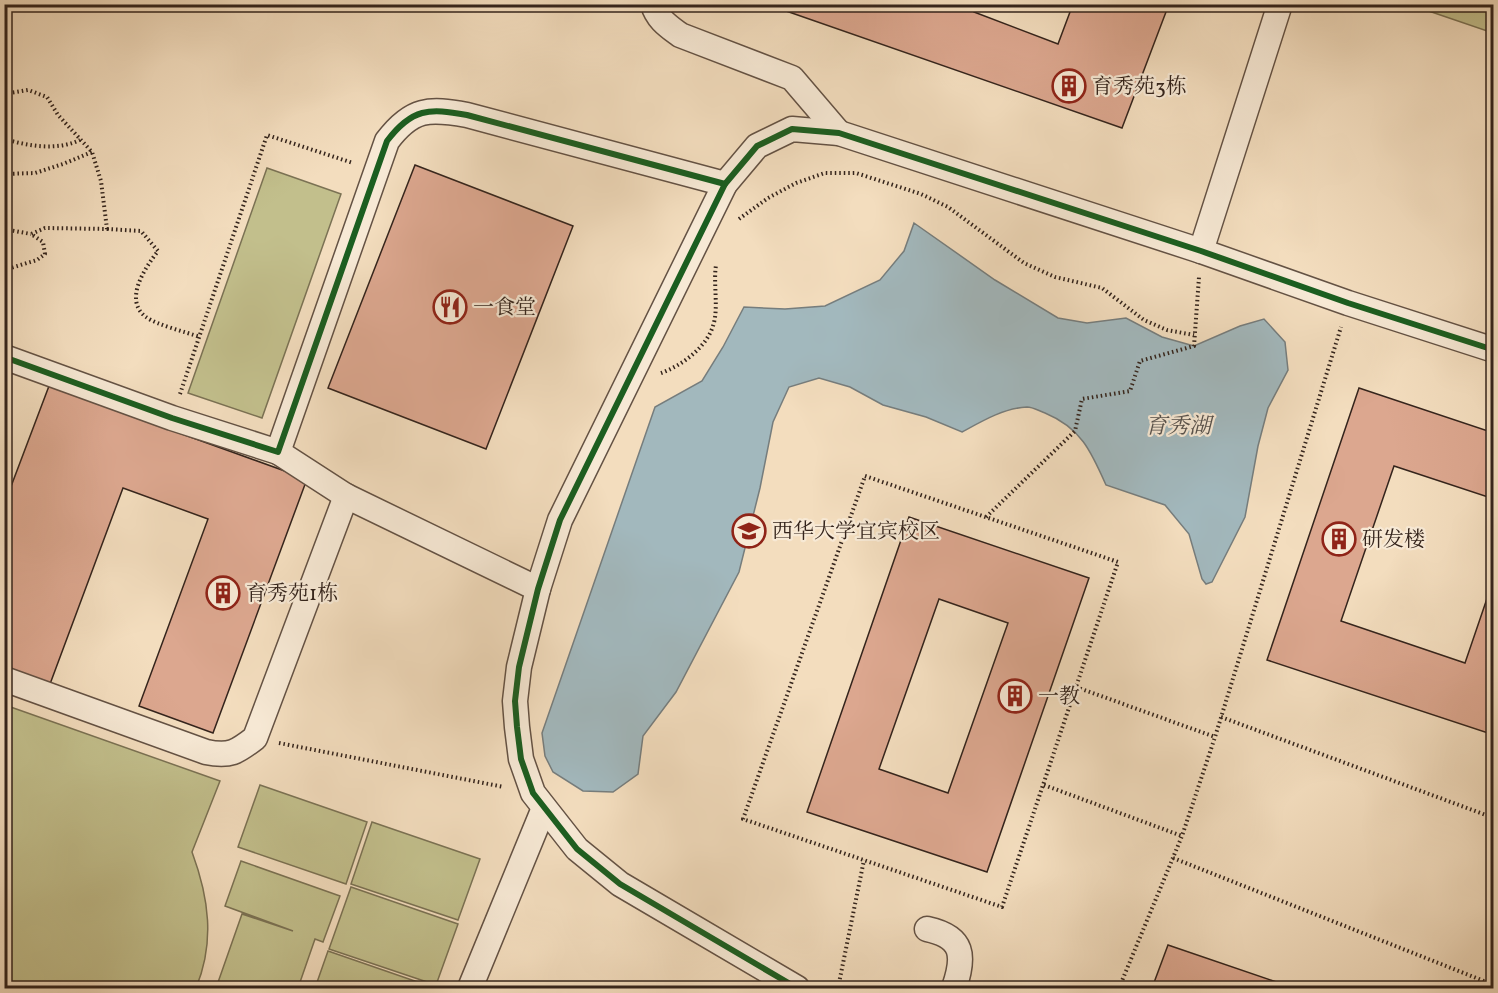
<svg xmlns="http://www.w3.org/2000/svg" width="1498" height="993" font-family="Vollkorn,'Noto Serif SC',serif">
  <style>
    .green { fill: #c2bf8c; stroke: #7b7254; stroke-width: 1.5 }
    .water { fill: #a2b8bd; stroke: #767d7d; stroke-width: 1.5 }
    .building { fill: #dca78f; stroke: #34241c; stroke-width: 1.5; fill-rule: evenodd }
    .lines { fill: none; stroke-linecap: round; stroke-linejoin: round }
    .street-casing { stroke: #645244; stroke-width: 27 }
    .path { stroke: #34241c; stroke-width: 4; stroke-dasharray: 1.5 3; stroke-linecap: butt }
    .street { stroke: #f7e9d5; stroke-width: 24 }
    .cycleway-casing { stroke: #f7e9d5; stroke-width: 10 }
    .cycleway { stroke: #1b5e20; stroke-width: 6 }
    .labels { text-anchor: middle; stroke-width: 4.5; stroke-linejoin: round; paint-order: stroke }
    .poi-label { font-size: 21px; fill: #34241c; stroke: #f7e9d5; text-anchor: start }
    .water-label { font-size: 22px; font-style: italic; fill: #55504c; stroke: #f7e9d5 }
  </style>
  <rect width="100%" height="100%" fill="#f3ddbe"/>
  <filter id="stains"><feTurbulence type="fractalNoise" baseFrequency=".00333" numOctaves="4"/><feColorMatrix values="0 0 0 0 .2 0 0 0 0 .09 0 0 0 0 .02 0 0 0 .5 -.17"/></filter>
  <radialGradient id="worn" r=".72"><stop offset=".6" stop-color="#630" stop-opacity="0"/><stop offset="1" stop-color="#630" stop-opacity=".3"/></radialGradient>
  <!-- green -->
  <g class="green">
    <polygon points="1411,5 1493,5 1493,33"/>
    <polygon points="267,168 341,194 262,418 188,393"/>
    <path d="M5 705 220 781 192 852C209 898 215 942 196 988H5Z"/>
    <polygon points="260,785 367,822 346,884 238,847"/>
    <polygon points="372,822 480,859 458,920 351,884"/>
    <polygon points="241,861 340,896 323,942 315,939 298,988 216,988 242,914 293,931 225,906"/>
    <polygon points="351,887 458,924 436,985 329,949"/>
    <polygon points="328,951 435,988 315,988"/>
  </g>
  <!-- water -->
  <path class="water" d="M914 223 995 280 1058 318 1087 323 1126 318 1162 337 1194 346 1240 326 1264 319 1285 342 1288 370 1268 408 1258 446 1245 517 1212 582 1206 584 1202 579 1189 534 1165 505 1106 485C1091 451 1081 428 1045 413 1039 411 1033 407 1027 407 1004 408 982 421 962 432L926 417 883 405 850 387 819 378 789 387 773 422 760 488 739 572 676 692 643 736 638 774 613 792 583 791 553 772 545 756 542 733 655 407 702 381 723 347 744 307 785 309 825 306 880 280 904 251Z"/>
  <!-- building -->
  <g class="building">
    <polygon points="766,4 976,4 974,12 1058,44 1073,4 1169,4 1122,128"/>
    <polygon points="415,165 573,226 486,449 328,388"/>
    <polygon points="49,386 307,479 213,733 139,706 208,519 123,488 50,684 4,667 4,505"/>
    <polygon points="1359,388 1494,433 1494,499 1394,466 1341,621 1465,663 1494,578 1494,735 1267,660"/>
    <path d="M909 517 1089 578 987 872 807 812ZM939 599 1008 623 948 793 879 769Z"/>
    <polygon points="1168,945 1294,988 1152,988"/>
    <polygon points="544,982 562,988 542,988"/>
  </g>
  <g class="lines">
    <!-- street casing -->
    <g class="street-casing">
      <g id="street">
        <path d="M653 4C657 19 668 26 680 35L792 78 839 133"/>
        <polyline points="1201,251 1280,4"/>
        <path d="M4 357 172 418 278 452 387 141C412 108 429 108 467 115L725 184"/>
        <polyline points="278,452 346,496 538,589"/>
        <path d="M4 679 206 752C230 757 237 752 255 738L346 496"/>
        <path d="M927 929C964 937 965 956 954 988"/>
        <polyline points="470,988 544,808"/>
        <polyline points="797,988 620,884 577,849 533,793 521,759 517,727 515,701 519,667 538,589 560,520 725,184 757,146 792,129 839,133 1201,251 1348,303 1494,350"/>
      </g>
    </g>
    <!-- path -->
    <g class="path">
      <polyline points="4,94 28,90 47,97 58,115 92,152 101,181 107,229 45,228 31,234 43,242 45,254 37,260 4,270"/>
      <path d="M4 139C29 146 56 151 80 140"/>
      <polyline points="4,174 35,173 63,164 92,152"/>
      <polyline points="739,219 768,198 796,183 825,173 856,173 921,194 948,207 1024,263 1055,277 1102,288 1144,320 1167,330 1194,335"/>
      <polyline points="4,229 31,234"/>
      <path d="M107 229 141 231 158 251C145 268 123 300 146 317 157 325 186 332 200 337"/>
      <polyline points="4,298 8,301 8,309 4,318"/>
      <path d="M661 373C681 366 706 348 713 326 719 308 713 284 716 265"/>
      <polyline points="180,394 267,135 353,163"/>
      <polygon points="865,476 1118,562 1002,907 743,819"/>
      <polyline points="986,517 1075,431 1082,399 1130,391 1140,361 1194,346 1199,277"/>
      <polyline points="1076,687 1215,737"/>
      <polyline points="1221,717 1494,818"/>
      <polyline points="279,743 504,787"/>
      <polyline points="1044,785 1182,836"/>
      <polyline points="1173,858 1494,985"/>
      <polyline points="838,988 864,860"/>
      <polyline points="1119,988 1182,836 1215,737 1341,327"/>
    </g>
    <!-- street -->
    <use href="#street" class="street"/>
    <!-- cycleway casing -->
    <g class="cycleway-casing">
      <g id="cycleway">
        <path d="M4 357 172 418 278 452 387 141C412 108 429 108 467 115L725 184"/>
        <polyline points="797,988 620,884 577,849 533,793 521,759 517,727 515,701 519,667 538,589 560,520 725,184 757,146 792,129 839,133 1201,251 1348,303 1494,350"/>
      </g>
    </g>
    <!-- cycleway -->
    <use href="#cycleway" class="cycleway"/>
  </g>
  <!-- icons -->
  <defs>
    <g id="building-ring" transform="scale(1.725)"><circle r="9.5" fill="#f7e9d5" stroke="#8f2418" stroke-width="1.5"/><path d="M-4-6H4V6H1V3H-1V6H-4ZM-2.5-4.3h1.7v1.8h-1.7ZM.8-4.3h1.7v1.8H.8ZM-2.5-1h1.7V.8h-1.7ZM.8-1h1.7V.8H.8Z" fill="#8f2418"/></g>
    <g id="restaurant-ring" transform="scale(1.725)"><circle r="9.5" fill="#f7e9d5" stroke="#8f2418" stroke-width="1.5"/><path d="M-5-6h1v4h1v-4h1v4h1v-4h1v5L-1.5 .5V6h-2V.5L-5-1ZM5-6V6H3V1.5H1.5Q1.5-4 5-6Z" fill="#8f2418"/></g>
    <g id="university-ring" transform="scale(1.725)"><circle r="9.5" fill="#f7e9d5" stroke="#8f2418" stroke-width="1.5"/><path d="M0-5L7-2L0 1L-7-2ZM-4 1L0 2.5L4 1V4Q0 6-4 4Z" fill="#8f2418"/></g>
  </defs>
  <g fill-rule="evenodd">
    <use href="#building-ring" x="1069" y="86"/>
    <use href="#restaurant-ring" x="450" y="307"/>
    <use href="#university-ring" x="749" y="531"/>
    <use href="#building-ring" x="1339" y="539"/>
    <use href="#building-ring" x="223" y="593"/>
    <use href="#building-ring" x="1015" y="696"/>
  </g>
  <g class="labels">
    <!-- poi labels -->
    <g class="poi-label">
      <text x="1092" y="93">育秀苑3栋</text>
      <text x="473" y="314">一食堂</text>
      <text x="772" y="538">西华大学宜宾校区</text>
      <text x="1362" y="546">研发楼</text>
      <text x="246" y="600">育秀苑1栋</text>
      <text x="1038" y="703">一教</text>
    </g>
    <!-- water labels -->
    <g class="water-label">
      <text x="1178" y="433">育秀湖</text>
    </g>
  </g>
  <!-- margin -->
  <rect width="1498" height="993" fill="none" stroke="#f3ddbe" stroke-width="24"/>
  <rect x="6" y="6" width="1486" height="981" fill="none" stroke="#34241c" stroke-width="3"/>
  <rect x="12" y="12" width="1474" height="969" fill="none" stroke="#34241c" stroke-width="1.5"/>
  <rect width="100%" height="100%" filter="url(#stains)"/>
  <rect width="100%" height="100%" fill="url(#worn)"/>
</svg>
